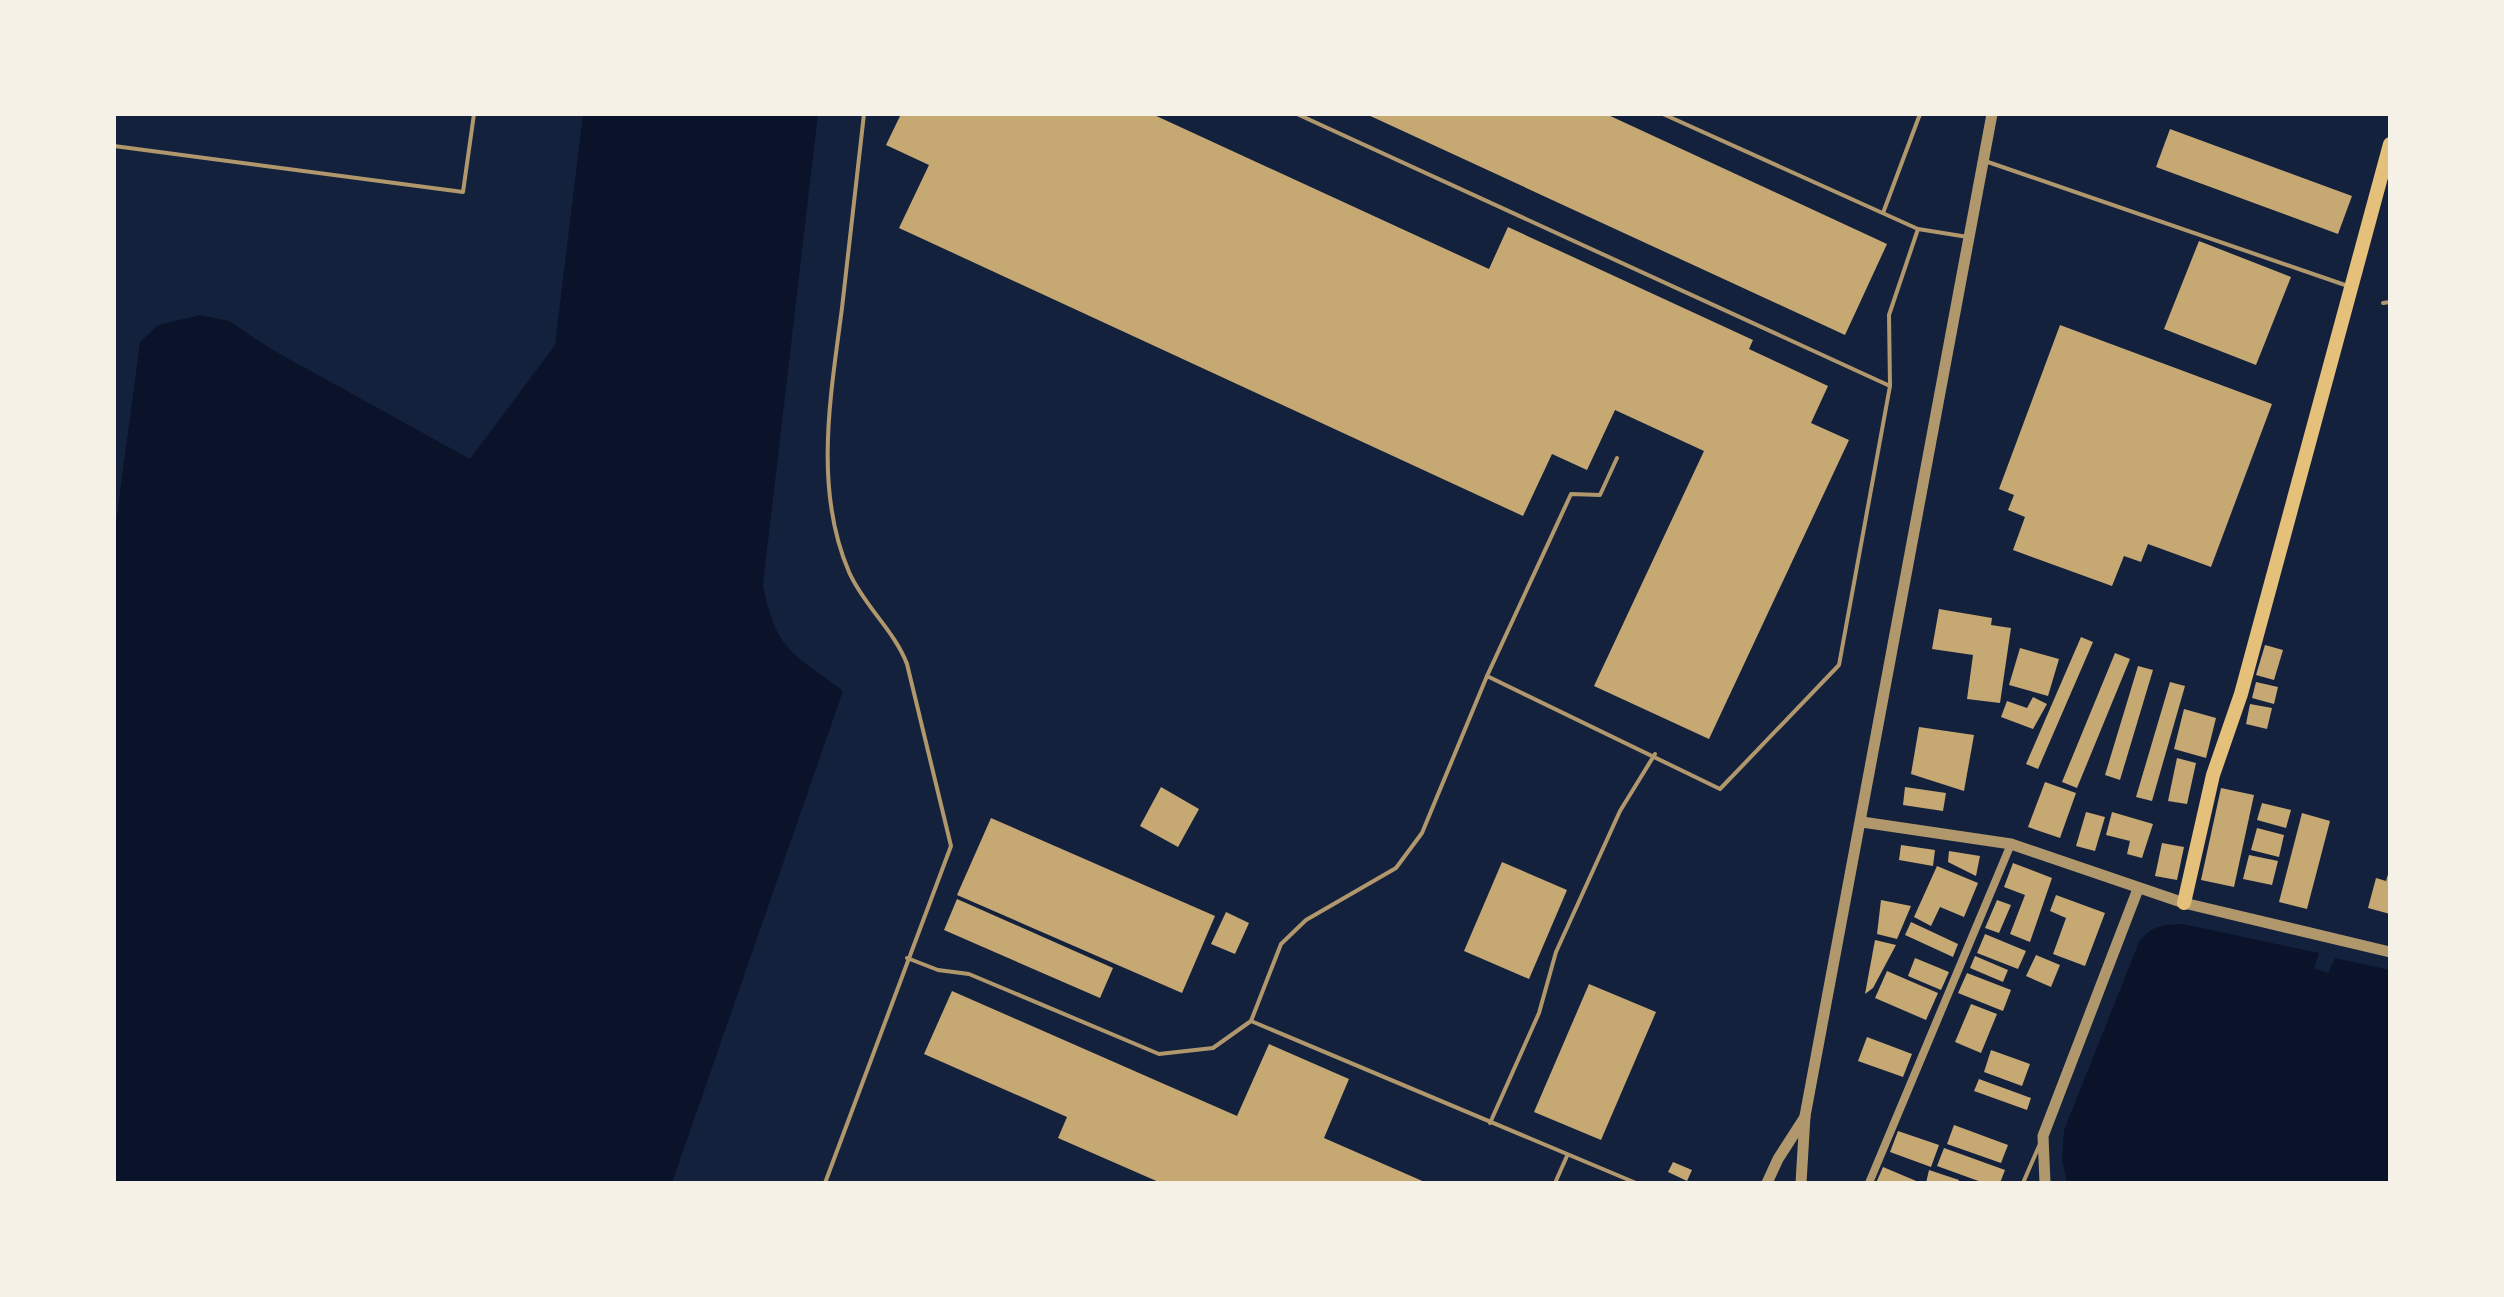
<svg xmlns="http://www.w3.org/2000/svg" width="2504" height="1297" font-family="'Source Sans 3',sans-serif">
  <style>
    .water { fill: #0b132b }
    .building { fill: #c6a872 }
    .lines { fill: none; stroke-linecap: round; stroke-linejoin: round }
    .service { stroke: #b1986c; stroke-width: 4 }
    .minor { stroke: #b1986c; stroke-width: 8 }
    .tertiary { stroke: #b1986c; stroke-width: 11 }
    .trunk { stroke: #e5c07b; stroke-width: 14 }
  </style>
  <rect width="100%" height="100%" fill="#14213d"/>
  <!-- water -->
  <g class="water">
    <path d="M583 114H818L763 585C776 651 792 652 843 691L672 1183H114V537L140 342 158 325 200 315 229 321 271 349 470 459 555 345Z"/>
    <path d="M2183 924 2319 953 2314 968 2328 973 2335 958 2390 970V1183H2067L2062 1160 2064 1130 2139 942C2152 925 2163 925 2183 924Z"/>
  </g>
  <!-- building -->
  <g class="building">
    <polygon points="901,114 1152,114 1489,269 1508,227 1753,340 1749,349 1828,386 1811,423 1849,440 1709,739 1594,686 1704,451 1615,410 1587,470 1552,454 1523,516 899,228 929,165 886,145"/>
    <polygon points="1366,114 1606,114 1887,244 1845,335"/>
    <polygon points="2170,129 2352,196 2338,234 2156,167"/>
    <polygon points="2199,241 2291,277 2256,365 2164,329"/>
    <polygon points="2060,325 2272,404 2211,567 2148,544 2141,562 2124,556 2112,586 2013,550 2025,517 2008,510 2014,495 1999,489"/>
    <polygon points="1939,609 1992,618 1991,625 2011,628 2000,703 1967,699 1973,655 1932,649"/>
    <polygon points="2081,637 2093,642 2038,769 2026,764"/>
    <polygon points="2265,645 2283,650 2274,680 2256,675"/>
    <polygon points="2020,648 2059,659 2048,696 2009,685"/>
    <polygon points="2115,653 2130,659 2077,788 2062,782"/>
    <polygon points="2138,666 2153,670 2120,780 2105,775"/>
    <polygon points="2170,682 2185,686 2152,801 2136,797"/>
    <polygon points="2256,682 2278,687 2274,704 2252,698"/>
    <polygon points="2033,697 2047,704 2033,729 2001,717 2007,701 2027,708"/>
    <polygon points="2250,704 2272,708 2267,729 2246,724"/>
    <polygon points="2184,709 2216,718 2206,758 2174,749"/>
    <polygon points="1919,727 1974,735 1964,791 1911,774"/>
    <polygon points="2177,758 2196,763 2187,804 2168,801"/>
    <polygon points="2045,782 2076,793 2060,838 2028,827"/>
    <polygon points="1161,787 1199,809 1178,847 1140,826"/>
    <polygon points="1905,787 1946,793 1943,811 1903,805"/>
    <polygon points="2221,788 2254,795 2234,887 2201,880"/>
    <polygon points="2262,803 2291,810 2286,828 2257,820"/>
    <polygon points="2086,812 2105,817 2095,851 2076,846"/>
    <polygon points="2112,812 2153,824 2142,858 2127,854 2130,841 2106,835"/>
    <polygon points="2302,813 2330,821 2307,909 2279,902"/>
    <polygon points="991,818 1215,916 1182,993 957,895"/>
    <polygon points="2257,828 2284,835 2279,857 2251,850"/>
    <polygon points="2162,843 2184,847 2177,880 2155,876"/>
    <polygon points="1901,845 1935,850 1933,866 1899,860"/>
    <polygon points="1949,851 1980,856 1976,876 1948,862"/>
    <polygon points="2249,855 2278,861 2272,885 2243,879"/>
    <polygon points="1502,862 1567,890 1529,979 1464,951"/>
    <polygon points="2013,863 2052,878 2030,942 2010,934 2025,895 2004,887"/>
    <polygon points="1937,866 1978,883 1964,917 1940,907 1931,926 1914,917"/>
    <polygon points="2389,871 2390,872 2390,914 2368,908 2376,878 2386,881"/>
    <polygon points="2056,895 2105,913 2085,966 2053,954 2066,918 2050,911"/>
    <polygon points="957,899 1113,968 1100,998 944,930"/>
    <polygon points="1881,900 1911,906 1897,939 1877,934"/>
    <polygon points="1997,900 2011,905 1999,933 1985,928"/>
    <polygon points="1226,912 1249,923 1235,954 1211,944"/>
    <polygon points="1911,922 1958,944 1953,957 1905,935"/>
    <polygon points="1985,934 2026,951 2018,969 1977,953"/>
    <polygon points="1875,940 1896,945 1873,988 1865,994"/>
    <polygon points="2036,955 2060,965 2051,987 2026,976"/>
    <polygon points="1975,956 2008,970 2003,982 1970,968"/>
    <polygon points="1915,958 1949,972 1941,990 1908,976"/>
    <polygon points="1887,971 1938,993 1926,1020 1875,998"/>
    <polygon points="1967,973 2011,990 2003,1011 1958,993"/>
    <polygon points="1589,984 1656,1012 1601,1140 1534,1112"/>
    <polygon points="952,991 1237,1116 1269,1044 1349,1079 1324,1138 1427,1183 1161,1183 1058,1138 1067,1117 924,1054"/>
    <polygon points="1971,1004 1997,1014 1981,1053 1955,1042"/>
    <polygon points="1867,1037 1912,1054 1903,1077 1858,1061"/>
    <polygon points="1991,1050 2030,1064 2022,1086 1984,1072"/>
    <polygon points="1979,1079 2031,1098 2027,1110 1974,1091"/>
    <polygon points="1954,1125 2008,1145 2001,1163 1947,1144"/>
    <polygon points="1898,1131 1939,1145 1931,1167 1890,1152"/>
    <polygon points="1944,1148 2005,1170 2000,1183 1984,1183 1937,1166"/>
    <polygon points="1673,1162 1692,1170 1687,1181 1668,1172"/>
    <polygon points="1883,1167 1921,1183 1876,1183"/>
    <polygon points="1929,1170 1959,1180 1958,1183 1926,1183"/>
  </g>
  <g class="lines">
    <!-- service -->
    <g class="service">
      <polyline points="1297,114 1890,386"/>
      <polyline points="1663,114 1918,229 1968,237"/>
      <polyline points="114,146 463,192 474,114"/>
      <polyline points="1985,161 2348,286"/>
      <polyline points="1883,213 1920,114"/>
      <polyline points="2383,303 2390,302"/>
      <polyline points="1487,676 1720,789 1839,665 1890,386 1889,315 1918,229"/>
      <polyline points="907,958 938,970 969,974 1159,1054 1213,1048 1251,1021 1281,944 1306,920 1396,868 1422,833 1487,676 1571,494 1600,495 1617,458"/>
      <polyline points="1251,1021 1636,1183"/>
      <polyline points="1490,1123 1539,1013 1556,952 1620,811 1655,754"/>
      <path d="M825 1183 951 846 907 664C894 630 864 606 849 572 813 488 831 394 842 308 849 243 857 179 864 114"/>
      <polyline points="1555,1183 1567,1156"/>
      <polyline points="2023,1183 2039,1146"/>
    </g>
    <!-- minor -->
    <polyline class="minor" points="1869,1183 2011,844"/>
    <!-- tertiary -->
    <g class="tertiary">
      <polyline points="1862,822 2011,844 2184,903 2390,952"/>
      <polyline points="1767,1183 1778,1159 1805,1117"/>
      <polyline points="1801,1183 1805,1116 1992,114"/>
      <polyline points="2045,1183 2043,1136 2138,889"/>
    </g>
    <!-- trunk -->
    <polyline class="trunk" points="2184,903 2213,775 2241,694 2390,144"/>
  </g>
  <!-- border -->
  <rect width="2504" height="1297" fill="none" stroke="#f6f1e7" stroke-width="232"/>
</svg>
